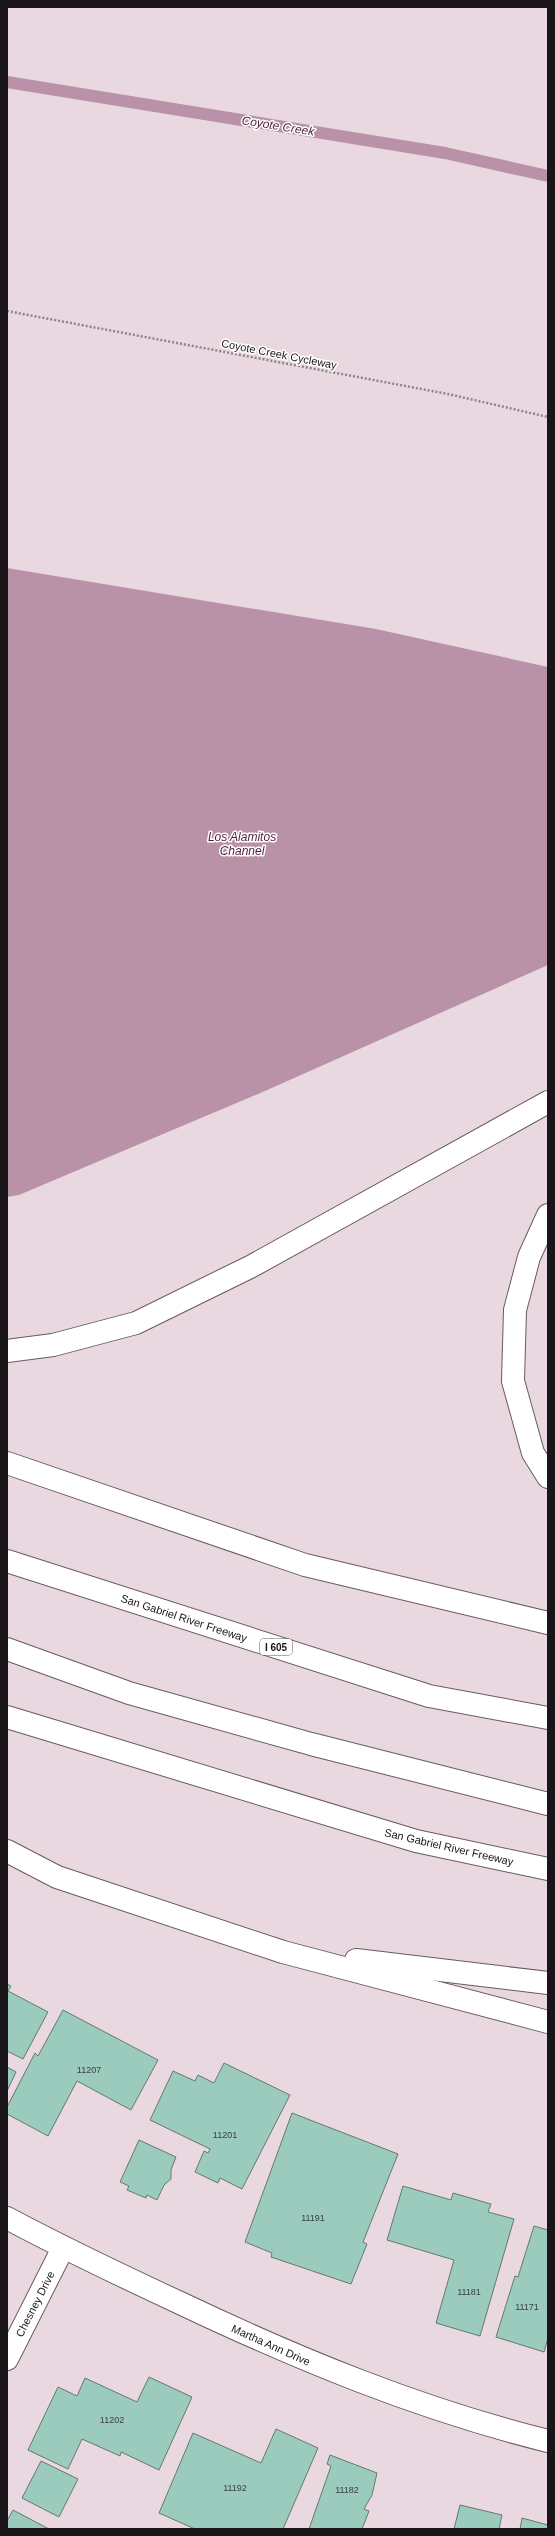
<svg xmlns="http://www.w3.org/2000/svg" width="555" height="2536" font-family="Helvetica,sans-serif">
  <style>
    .forest { fill: #b992a7 }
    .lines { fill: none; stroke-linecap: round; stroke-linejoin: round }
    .stream { stroke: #b992a7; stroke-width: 12 }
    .building { fill: #9bcbbd; stroke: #667772 }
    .minor-casing { stroke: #695a62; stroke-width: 24 }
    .motorway-casing { stroke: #695a62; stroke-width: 24 }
    .path { stroke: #8f8289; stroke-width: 2.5; stroke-dasharray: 2 2; stroke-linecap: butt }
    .minor { stroke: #fff; stroke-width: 22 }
    .motorway { stroke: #fff; stroke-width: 22 }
    .labels { text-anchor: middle; stroke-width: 3; stroke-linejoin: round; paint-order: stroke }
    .number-label { font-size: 9px; fill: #3a4241 }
    .shield { fill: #fff; stroke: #5f5b5d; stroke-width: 1 }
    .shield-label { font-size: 10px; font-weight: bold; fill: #1a1518 }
    .street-label { font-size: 11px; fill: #1a1518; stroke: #fff }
    .water-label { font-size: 12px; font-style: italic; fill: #4f1d3c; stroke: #fff }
  </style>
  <rect width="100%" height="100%" fill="#ead8e1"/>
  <!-- forest -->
  <polygon class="forest" points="7,568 376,629 548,667 548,965 265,1091 19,1195 7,1197"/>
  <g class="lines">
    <!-- stream -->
    <polyline class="stream" points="7,82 445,153 548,176"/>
  </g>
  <!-- building -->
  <g class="building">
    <polygon points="7,1984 11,1986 8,1991 48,2012 23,2059 7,2051"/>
    <polygon points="63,2010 158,2060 131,2110 77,2081 48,2136 7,2114 7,2107 35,2053 38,2056"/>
    <polygon points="224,2063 290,2095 242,2189 220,2178 218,2183 195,2172 204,2151 208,2153 210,2149 150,2120 173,2071 195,2081 198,2075 214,2083"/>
    <polygon points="7,2067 16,2072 7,2091"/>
    <polygon points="292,2113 398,2154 363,2242 367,2244 351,2284 271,2257 272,2253 245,2242"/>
    <polygon points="139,2140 176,2157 171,2170 171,2179 164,2185 157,2200 147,2195 146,2198 127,2190 129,2186 120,2182"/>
    <polygon points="403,2186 451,2200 453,2193 491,2204 488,2212 514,2219 480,2336 436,2323 454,2260 387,2240"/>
    <polygon points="534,2226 548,2230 548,2338 544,2352 496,2337 515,2276 518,2277"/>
    <polygon points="149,2377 192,2397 159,2470 121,2452 120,2456 82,2439 68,2469 28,2450 58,2387 77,2396 85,2378 137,2402"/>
    <polygon points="276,2429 318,2448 283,2529 195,2529 159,2513 193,2433 261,2463"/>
    <polygon points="330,2455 377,2473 372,2495 364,2509 369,2511 362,2529 309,2529 331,2466 327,2464"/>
    <polygon points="41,2461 78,2479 59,2517 22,2498"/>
    <polygon points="460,2505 502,2515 499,2529 454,2529"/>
    <polygon points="13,2510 49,2529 7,2529 7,2521"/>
    <polygon points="522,2518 548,2525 548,2529 520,2529"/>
  </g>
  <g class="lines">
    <!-- minor casing -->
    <g class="minor-casing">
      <g id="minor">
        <path d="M7 2218C63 2248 120 2275 178 2302 298 2359 419 2409 548 2441"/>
        <polyline points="7,2359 63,2248"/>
      </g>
    </g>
    <!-- motorway casing -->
    <g class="motorway-casing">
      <g id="motorway">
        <polyline points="548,1215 529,1257 515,1310 513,1381 533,1453 548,1477"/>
        <polyline points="7,1351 53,1345 136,1323 252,1266 548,1102"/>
        <polyline points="7,1463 305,1565 548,1623"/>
        <polyline points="7,1561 429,1696 548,1718"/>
        <polyline points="7,1649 129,1693 311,1744 548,1804"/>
        <polyline points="7,1717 416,1841 548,1869"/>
        <polyline points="7,1851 57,1877 283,1952 548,2022"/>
        <polyline points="356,1960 548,1983"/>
      </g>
    </g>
    <!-- path -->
    <polyline class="path" points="7,311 448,394 548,417"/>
    <!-- minor -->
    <use href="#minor" class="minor"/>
    <!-- motorway -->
    <use href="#motorway" class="motorway"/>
  </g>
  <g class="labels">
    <!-- number labels -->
    <g class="number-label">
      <text x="89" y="2073">11207</text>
      <text x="225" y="2138">11201</text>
      <text x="313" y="2221">11191</text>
      <text x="469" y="2295">11181</text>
      <text x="527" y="2310">11171</text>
      <text x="112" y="2423">11202</text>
      <text x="235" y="2491">11192</text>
      <text x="347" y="2493">11182</text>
    </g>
    <!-- shield labels -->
    <rect class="shield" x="260" y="1639" width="32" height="16" rx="3"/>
    <g class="shield-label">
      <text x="276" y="1651">I 605</text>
    </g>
    <!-- street labels -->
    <g class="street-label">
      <text transform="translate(279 354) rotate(11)" y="4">Coyote Creek Cycleway</text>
      <text transform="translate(184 1618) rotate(18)" y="4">San Gabriel River Freeway</text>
      <text transform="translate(449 1847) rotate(13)" y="4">San Gabriel River Freeway</text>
      <text transform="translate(35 2304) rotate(-63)" y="4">Chesney Drive</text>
      <text transform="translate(271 2345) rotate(24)" y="4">Martha Ann Drive</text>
    </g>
    <!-- water labels -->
    <g class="water-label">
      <text transform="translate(278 126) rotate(9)" y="4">Coyote Creek</text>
      <text x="242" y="841">Los Alamitos<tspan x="242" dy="14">Channel</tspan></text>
    </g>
  </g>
  <!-- border -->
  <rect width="555" height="2536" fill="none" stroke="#1a1518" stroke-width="16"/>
</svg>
